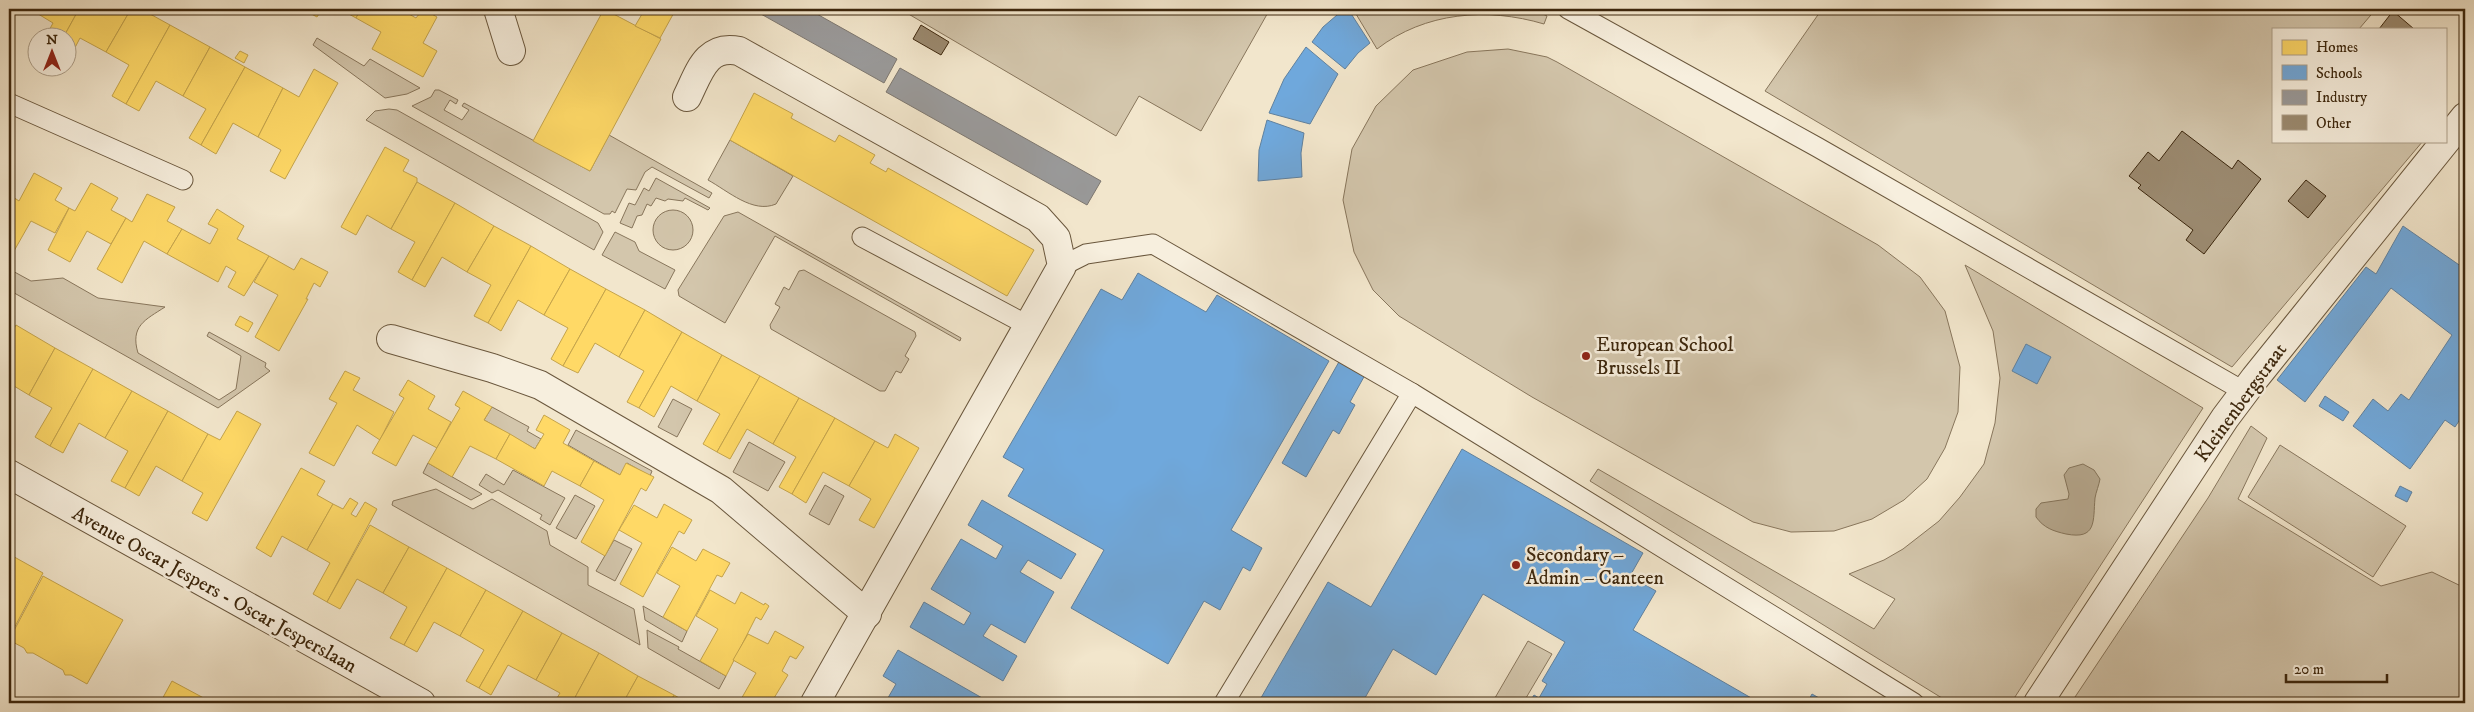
<svg xmlns="http://www.w3.org/2000/svg" width="2474" height="712" font-family="'IM FELL DW Pica',serif">
  <style>
    .green { fill: #d3c6ac; stroke: #88765c }
    .water { fill: #b4a58b; stroke: #847359 }
    .homes { fill: #ffd966; stroke: #c5a44b }
    .schools { fill: #6fa8dc; stroke: #60819e }
    .industry { fill: #999; stroke: #7d776f }
    .building { fill: #9b8a70; stroke: #3d270d }
    .lines { fill: none; stroke-linecap: round; stroke-linejoin: round }
    .service-casing { stroke: #6a573d; stroke-width: 21 }
    .minor-casing { stroke: #6a573d; stroke-width: 30 }
    .service { stroke: #f7efde; stroke-width: 19 }
    .minor { stroke: #f7efde; stroke-width: 28 }
    .poi-dot { fill: #8f2418; stroke: #f7efde; stroke-width: 2 }
    .labels { text-anchor: middle; stroke-width: 5; stroke-linejoin: round; paint-order: stroke }
    .poi-label { font-size: 20px; fill: #3d270d; stroke: #f7efde; text-anchor: start }
    .street-label { font-size: 20px; fill: #3d270d; stroke: #f7efde }
  </style>
  <rect width="100%" height="100%" fill="#f2e6cc"/>
  <filter id="stains"><feTurbulence type="fractalNoise" baseFrequency=".004" numOctaves="4"/><feColorMatrix values="0 0 0 0 .2 0 0 0 0 .09 0 0 0 0 .02 0 0 0 .5 -.17"/></filter>
  <radialGradient id="worn" r=".72"><stop offset=".6" stop-color="#630" stop-opacity="0"/><stop offset="1" stop-color="#630" stop-opacity=".3"/></radialGradient>
  <!-- green -->
  <g class="green">
    <polygon points="900,9 1270,9 1201,131 1139,96 1116,136"/>
    <path d="M1353 9H1533L1547 16 1544 24C1487 7 1425 12 1377 49Z"/>
    <polygon points="1822,9 2376,9 2359,29 2273,29 2273,141 2423,141 2232,367 1765,91"/>
    <polygon points="317,38 364,66 370,59 420,88 407,94 385,98 313,45"/>
    <polygon points="1508,49 1547,57 1557,62 1878,245 1920,277 1945,311 1960,367 1958,412 1945,448 1927,479 1904,500 1872,519 1834,531 1791,532 1753,522 1532,397 1399,316 1373,290 1354,252 1343,200 1352,149 1376,106 1413,70 1467,52"/>
    <polygon points="435,90 439,90 458,100 456,104 450,100 444,110 462,120 469,110 462,106 464,103 590,171 609,135 712,193 709,198 652,167 645,172 636,190 627,189 615,213 612,211 610,214 604,214 412,106 431,97"/>
    <polygon points="389,109 397,110 598,223 603,232 594,250 366,120 375,111"/>
    <path d="M730 140 793 176 776 204C753 214 728 191 708 180Z"/>
    <polygon points="656,178 710,208 708,210 685,198 683,201 668,199 665,201 656,198 651,206 647,204 642,215 637,216 632,228 620,223 629,203 635,205 644,188 649,191"/>
    <circle cx="673" cy="230" r="20"/>
    <polygon points="738,212 961,338 960,341 775,236 725,323 679,296 678,290 724,216"/>
    <polygon points="615,232 635,242 639,251 675,270 665,289 602,255"/>
    <polygon points="1965,265 2203,408 2011,703 1950,703 1590,481 1598,469 1874,629 1895,599 1849,574 1884,560 1903,549 1939,521 1960,497 1984,464 1995,423 2000,378 1993,331"/>
    <path d="M9 269 31 281 63 278 98 298 165 307C145 320 130 326 138 353L219 400 236 389 241 356 207 336 209 332 266 363 265 367 270 371 218 408 9 290Z"/>
    <polygon points="804,270 915,332 916,336 905,356 909,359 901,373 896,371 885,391 880,391 771,329 770,325 780,307 775,304 784,287 789,290 799,271"/>
    <polygon points="673,399 692,409 677,437 658,427"/>
    <polygon points="492,407 529,427 527,431 541,439 535,449 484,420"/>
    <polygon points="2251,426 2267,438 2238,499 2381,586 2432,572 2465,588 2465,703 2071,703 2208,498"/>
    <polygon points="576,430 652,471 650,476 627,463 620,475 568,445"/>
    <polygon points="749,442 785,462 768,491 733,472"/>
    <polygon points="2280,445 2406,526 2373,577 2248,497"/>
    <polygon points="428,463 482,494 471,500 423,473"/>
    <polygon points="513,470 565,498 550,525 540,519 542,515 498,490 492,493 479,485 486,474 504,485"/>
    <polygon points="825,485 844,496 829,525 809,514"/>
    <polygon points="436,489 473,509 492,499 547,531 550,545 588,567 588,585 634,609 640,645 392,505 393,501"/>
    <polygon points="575,495 595,506 576,539 556,528"/>
    <polygon points="614,540 632,549 615,581 596,571"/>
    <polygon points="643,606 687,631 682,642 645,620"/>
    <polygon points="647,630 679,647 678,649 726,676 719,689 648,648"/>
    <polygon points="1528,641 1552,654 1523,703 1492,703"/>
  </g>
  <!-- water -->
  <path class="water" d="M2083 464 2094 470 2100 479C2099 485 2096 492 2095 498 2093 521 2097 540 2066 534 2053 531 2044 528 2036 517V509L2041 503 2068 499 2069 494 2064 475 2069 468Z"/>
  <!-- homes -->
  <g class="homes">
    <polygon points="30,9 79,9 63,38 45,38 53,23"/>
    <polygon points="79,9 131,9 106,52 80,38 68,61 68,38 63,38"/>
    <polygon points="131,9 141,9 170,25 126,104 112,96 129,65 106,52"/>
    <polygon points="302,9 322,9 317,17"/>
    <polygon points="340,9 361,9 356,18"/>
    <polygon points="361,9 400,9 416,18 423,9 437,17 423,43 437,51 423,77 372,49 381,32 356,18"/>
    <polygon points="604,9 661,39 590,171 533,141"/>
    <polygon points="645,9 676,9 660,38 635,26"/>
    <polygon points="170,25 210,47 183,96 156,81 139,111 126,104"/>
    <polygon points="210,47 245,67 201,145 189,138 206,109 183,96"/>
    <polygon points="240,51 248,55 244,63 235,58"/>
    <polygon points="245,67 283,88 258,137 233,123 216,154 201,145"/>
    <polygon points="314,69 338,83 285,179 270,171 281,150 258,137 283,88 299,97"/>
    <polygon points="754,93 793,114 791,118 835,142 839,135 875,155 870,163 886,172 888,168 1034,250 1007,296 730,140"/>
    <polygon points="385,147 409,160 403,171 417,178 417,182 391,229 367,215 356,235 341,227"/>
    <polygon points="34,173 62,188 55,200 69,208 55,233 31,221 14,251 9,248 9,205 13,197 19,201"/>
    <polygon points="417,182 455,203 412,280 398,272 415,242 391,229"/>
    <polygon points="91,183 118,198 111,210 126,218 111,244 87,231 70,262 48,250 69,208 75,211"/>
    <polygon points="147,194 175,207 167,221 182,229 167,254 144,241 122,283 97,269 126,218 132,222"/>
    <polygon points="455,203 494,226 467,272 442,257 425,287 412,280"/>
    <polygon points="217,209 244,226 237,239 269,256 244,296 228,287 236,272 226,266 218,282 167,254 182,229 210,244 218,229 208,224"/>
    <polygon points="494,226 531,246 488,323 474,316 491,285 467,272"/>
    <polygon points="531,246 570,269 544,315 518,300 501,331 488,323"/>
    <polygon points="269,256 294,270 301,258 328,272 320,287 314,283 306,299 308,299 279,351 255,337 278,295 254,282"/>
    <polygon points="570,269 606,289 563,366 551,359 568,328 544,315"/>
    <polygon points="606,289 645,310 619,357 595,343 578,373 563,366"/>
    <polygon points="645,310 682,332 639,408 627,402 644,371 619,357"/>
    <polygon points="240,316 253,323 248,332 235,325"/>
    <polygon points="16,325 55,348 29,395 9,383 9,338"/>
    <polygon points="682,332 722,355 697,401 671,386 654,417 639,408"/>
    <polygon points="55,348 93,369 50,446 35,437 52,408 29,395"/>
    <polygon points="722,355 760,376 717,452 703,444 720,414 697,401"/>
    <polygon points="93,369 132,391 105,438 79,423 63,453 50,446"/>
    <polygon points="345,371 360,378 353,390 394,412 380,440 357,425 334,466 309,453 337,403 329,399"/>
    <polygon points="760,376 799,398 773,444 747,429 730,459 717,452"/>
    <polygon points="408,380 435,396 428,409 451,422 437,448 413,435 396,466 372,453 404,398 399,395"/>
    <polygon points="132,391 168,411 125,488 111,481 128,451 105,438"/>
    <polygon points="463,391 492,407 484,420 510,434 496,459 470,446 452,477 428,463 460,408 455,405"/>
    <polygon points="799,398 835,418 792,494 779,487 796,457 773,444"/>
    <polygon points="168,411 208,434 182,481 156,466 139,496 125,488"/>
    <polygon points="237,411 261,424 207,521 192,513 203,493 182,481 208,434 220,440"/>
    <polygon points="544,415 570,430 563,443 594,461 580,486 552,471 544,486 496,459 510,434 535,449 544,434 536,430"/>
    <polygon points="835,418 875,441 849,486 823,472 806,503 792,494"/>
    <polygon points="895,434 919,448 874,528 859,520 871,499 849,486 875,441 888,448"/>
    <polygon points="594,461 620,475 626,463 654,477 646,491 641,488 605,556 581,542 604,500 580,486"/>
    <polygon points="301,468 325,481 317,495 333,504 307,550 282,536 271,557 256,548"/>
    <polygon points="350,498 358,503 351,514 356,517 365,502 377,509 327,602 313,594 330,563 307,550 333,504 343,509"/>
    <polygon points="664,504 692,520 684,534 679,531 643,597 620,584 642,543 619,530 634,505 657,518"/>
    <polygon points="370,525 409,547 383,593 357,579 340,609 327,602"/>
    <polygon points="409,547 447,568 404,645 390,638 407,607 383,593"/>
    <polygon points="672,547 696,561 703,549 730,563 722,577 717,575 687,631 663,617 680,586 657,573"/>
    <polygon points="9,554 43,573 9,638"/>
    <polygon points="447,568 486,590 460,636 434,622 417,652 404,645"/>
    <polygon points="43,576 123,620 87,684 71,675 65,675 63,670 33,653 27,653 24,648 9,640"/>
    <polygon points="486,590 523,611 479,688 466,681 484,650 460,636"/>
    <polygon points="710,590 735,604 741,592 764,605 765,603 769,606 761,620 756,617 726,676 700,661 718,629 696,616"/>
    <polygon points="523,611 562,633 536,680 508,665 491,695 479,688"/>
    <polygon points="775,631 804,647 796,659 790,656 782,671 788,675 771,703 745,703 740,701 756,673 733,660 748,634 768,644"/>
    <polygon points="562,633 599,653 572,703 554,703 560,693 536,680"/>
    <polygon points="599,653 638,676 623,703 572,703"/>
    <polygon points="638,676 674,695 670,703 623,703"/>
    <polygon points="172,681 213,703 160,703"/>
    <polygon points="674,695 688,703 670,703"/>
  </g>
  <!-- schools -->
  <g class="schools">
    <polygon points="1344,9 1348,9 1370,43 1358,53 1345,69 1312,42 1323,27"/>
    <polygon points="1306,47 1338,74 1310,124 1269,113 1284,79"/>
    <polygon points="1267,120 1304,133 1301,153 1302,177 1258,181 1259,150"/>
    <polygon points="2403,226 2465,269 2465,412 2455,427 2445,420 2410,469 2353,426 2373,399 2388,411 2401,394 2409,400 2452,335 2391,288 2305,402 2277,380 2366,267 2376,274"/>
    <polygon points="1138,273 1206,312 1217,295 1329,361 1231,530 1262,548 1250,571 1243,567 1220,610 1204,601 1168,664 1071,608 1104,550 1008,496 1024,469 1003,457 1101,289 1122,300"/>
    <polygon points="2026,344 2051,357 2037,384 2012,371"/>
    <polygon points="1340,360 1365,375 1350,402 1355,405 1339,434 1333,430 1306,477 1282,463"/>
    <polygon points="2325,396 2349,412 2343,421 2319,406"/>
    <polygon points="1462,449 1643,553 1630,576 1656,591 1633,630 1760,703 1529,703 1534,695 1539,698 1547,684 1542,681 1565,642 1483,594 1436,675 1393,649 1362,703 1258,703 1328,582 1371,607"/>
    <polygon points="2400,486 2412,492 2407,502 2395,496"/>
    <polygon points="982,500 1076,554 1061,579 1028,560 1020,572 1054,592 1025,643 991,624 983,636 1017,656 1003,681 910,627 924,602 964,625 971,613 931,589 961,539 996,559 1003,546 968,525"/>
    <polygon points="898,650 991,703 885,703 896,684 883,676"/>
    <polygon points="1812,694 1828,703 1807,703"/>
  </g>
  <!-- industry -->
  <g class="industry">
    <polygon points="752,9 808,9 897,59 884,83"/>
    <polygon points="900,68 1101,181 1087,205 886,92"/>
  </g>
  <!-- building -->
  <g class="building">
    <polygon points="2393,11 2414,29 2379,29"/>
    <polygon points="921,25 949,42 941,55 913,39"/>
    <polygon points="2182,131 2232,169 2238,160 2261,179 2204,254 2186,240 2193,230 2138,188 2141,185 2129,176 2148,152 2159,161"/>
    <polygon points="2306,180 2326,196 2308,218 2288,201"/>
  </g>
  <g class="lines">
    <!-- service casing -->
    <g class="service-casing">
      <g id="service">
        <polyline points="1568,9 1817,147 2245,392"/>
        <polyline points="9,103 183,180"/>
        <polyline points="862,237 1029,326"/>
        <polyline points="1062,266 1086,254 1153,244 1412,393"/>
        <polyline points="1224,703 1412,393 1914,703"/>
      </g>
    </g>
    <!-- minor casing -->
    <g class="minor-casing">
      <g id="minor">
        <polyline points="498,9 511,51"/>
        <path d="M687 97C699 73 706 44 739 51L1038 218 1056 238 1062 266 815 703"/>
        <polyline points="391,339 492,368 540,385 721,490 867,614"/>
        <polyline points="9,474 421,703"/>
        <polyline points="2038,703 2225,418 2255,378 2465,117"/>
      </g>
    </g>
    <!-- service -->
    <use href="#service" class="service"/>
    <!-- minor -->
    <use href="#minor" class="minor"/>
  </g>
  <!-- markers -->
  <g class="poi-dot">
    <circle cx="1586" cy="356" r="5"/>
    <circle cx="1516" cy="565" r="5"/>
  </g>
  <g class="labels">
    <!-- poi labels -->
    <g class="poi-label">
      <text x="1596" y="351">European School<tspan x="1596" dy="23">Brussels II</tspan></text>
      <text x="1526" y="561">Secondary –<tspan x="1526" dy="23">Admin – Canteen</tspan></text>
    </g>
    <!-- street labels -->
    <g class="street-label">
      <text transform="translate(2240 402) rotate(-54)" y="7">Kleinenbergstraat</text>
      <text transform="translate(215 589) rotate(29)" y="7">Avenue Oscar Jespers - Oscar Jesperslaan</text>
    </g>
  </g>
  <!-- margin -->
  <rect width="2474" height="712" fill="none" stroke="#f2e6cc" stroke-width="30"/>
  <rect x="10" y="10" width="2454" height="692" fill="none" stroke="#3d270d" stroke-width="2.5"/>
  <rect x="15" y="15" width="2444" height="682" fill="none" stroke="#3d270d"/>
  <!-- legend -->
  <rect x="2272" y="28" width="175" height="115" fill="#f7efde" stroke="#ad9f8a"/>
  <rect x="2282" y="40" width="25" height="15" fill="#ffd966" stroke="#ad9f8a"/>
  <text x="2316" y="52" font-size="15" fill="#3d270d">Homes</text>
  <rect x="2282" y="65" width="25" height="15" fill="#6fa8dc" stroke="#ad9f8a"/>
  <text x="2316" y="78" font-size="15" fill="#3d270d">Schools</text>
  <rect x="2282" y="90" width="25" height="15" fill="#999999" stroke="#ad9f8a"/>
  <text x="2316" y="102" font-size="15" fill="#3d270d">Industry</text>
  <rect x="2282" y="115" width="25" height="15" fill="#9b8a70" stroke="#ad9f8a"/>
  <text x="2316" y="128" font-size="15" fill="#3d270d">Other</text>
  <!-- north arrow -->
  <g transform="translate(52 52)"><circle r="24" fill="#f7efde" stroke="#ad9f8a"/>
  <path d="M0-4L9 19L0 12L-9 19Z" fill="#8f2418"/>
  <text y="-8" font-size="14" font-weight="bold" text-anchor="middle" fill="#3d270d">N</text>
  </g>
  <!-- scale -->
  <path d="M2286 674v8h101v-8" fill="none" stroke="#3d270d" stroke-width="2.5"/>
  <text x="2294" y="674" font-size="15" fill="#3d270d" stroke="#f7efde" stroke-width="4" paint-order="stroke">20 m</text>
  <rect width="100%" height="100%" filter="url(#stains)"/>
  <rect width="100%" height="100%" fill="url(#worn)"/>
</svg>
